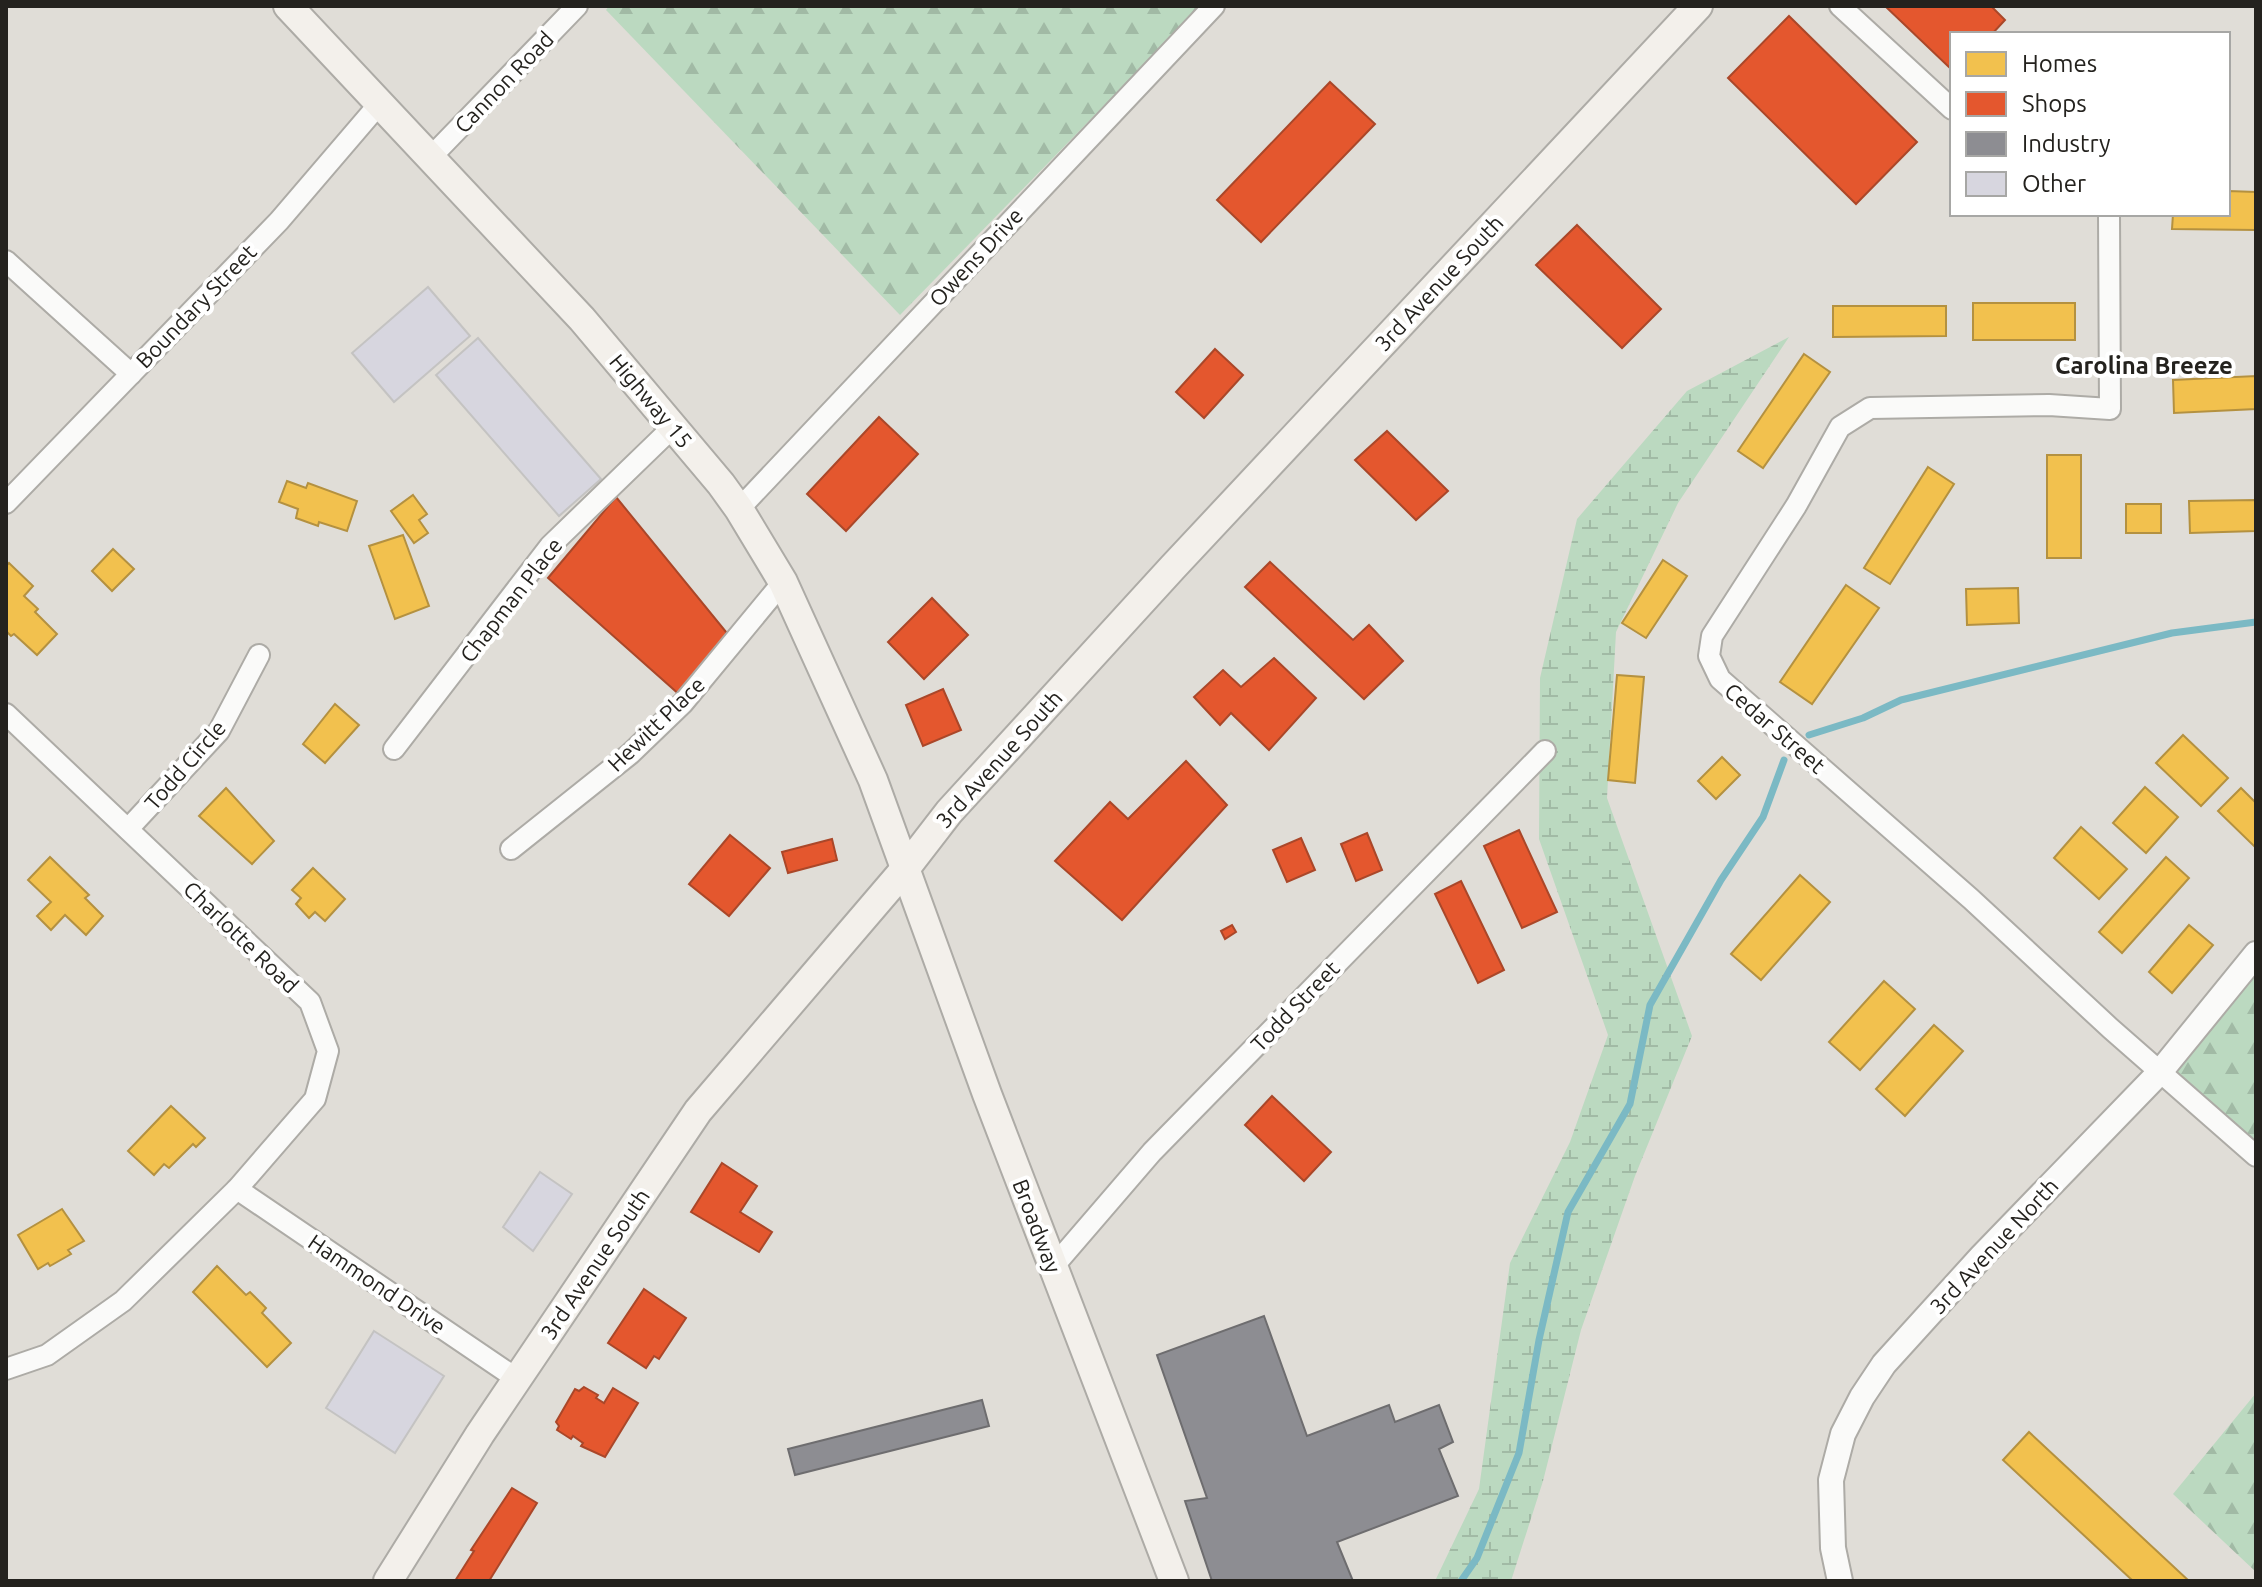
<svg xmlns="http://www.w3.org/2000/svg" width="2262" height="1587" font-family="Ubuntu,sans-serif">
  <style>
    .forest { fill: url(#forest-firs) }
    .wetland { fill: url(#wetland-marsh) }
    .homes { fill: #f2c14e; stroke: #b49140; stroke-width: 2 }
    .shops { fill: #e4572e; stroke: #aa4729; stroke-width: 2 }
    .industry { fill: #8d8d92; stroke: #6e6d6f; stroke-width: 2 }
    .lines { fill: none; stroke-linecap: round; stroke-linejoin: round }
    .stream { stroke: #7bb9c4; stroke-width: 7 }
    .building { fill: #d7d6df; stroke: #c4c3c2; stroke-width: 2 }
    .minor-casing { stroke: #adaba6; stroke-width: 24 }
    .tertiary-casing { stroke: #adaba6; stroke-width: 28 }
    .secondary-casing { stroke: #adaba6; stroke-width: 32 }
    .minor { stroke: #fafaf9; stroke-width: 20 }
    .tertiary { stroke: #fafaf9; stroke-width: 24 }
    .secondary { stroke: #f3f0eb; stroke-width: 28 }
    .labels { text-anchor: middle; stroke-width: 8; stroke-linejoin: round; paint-order: stroke }
    .street-label { font-size: 22px; fill: #24221e; stroke: #fff }
    .neighbourhood-label { font-size: 24px; font-weight: bold; fill: #24221e; stroke: #fff }
  </style>
  <defs>
    <pattern id="forest-firs" width="22" height="20" patternUnits="userSpaceOnUse" patternTransform="scale(2)"><rect width="22" height="20" fill="#bbd9c0"/><path d="M5 1l3.5 6h-7zM16 11l3.5 6h-7z" fill="#a1baa5"/></pattern>
    <pattern id="wetland-marsh" width="20" height="14" patternUnits="userSpaceOnUse" patternTransform="scale(2)"><rect width="20" height="14" fill="#bbd9c0"/><path d="M1 5h8M5 5V1M11 12h8M15 12V8" fill="none" stroke="#a1baa5"/></pattern>
  </defs>
  <rect width="100%" height="100%" fill="#e0ddd7"/>
  <!-- forest -->
  <g class="forest">
    <polygon points="609,6 1201,6 900,315 606,10"/>
    <polygon points="2256,954 2256,1156 2160,1072"/>
    <polygon points="2256,1393 2256,1572 2173,1494"/>
  </g>
  <!-- wetland -->
  <polygon class="wetland" points="1789,337 1678,503 1616,632 1607,798 1692,1036 1635,1176 1581,1330 1543,1481 1511,1581 1435,1581 1479,1489 1510,1263 1570,1142 1608,1035 1539,839 1540,678 1577,519 1687,391"/>
  <!-- homes -->
  <g class="homes">
    <polygon points="2228,191 2256,192 2256,230 2172,229 2173,214 2228,214"/>
    <rect x="1973" y="303" width="102" height="37"/>
    <polygon points="1833,306 1946,306 1946,336 1833,337"/>
    <polygon points="1804,354 1830,372 1763,468 1738,451"/>
    <polygon points="2256,376 2256,409 2174,413 2173,380"/>
    <rect x="2047" y="455" width="34" height="103"/>
    <polygon points="1928,467 1954,484 1890,584 1864,568"/>
    <polygon points="287,481 306,488 308,483 357,501 347,531 319,522 318,526 296,518 298,509 279,502"/>
    <polygon points="413,495 427,514 419,520 428,533 414,543 391,511"/>
    <polygon points="2256,500 2256,531 2190,533 2189,501"/>
    <rect x="2126" y="504" width="35" height="29"/>
    <polygon points="403,535 429,606 395,619 369,546"/>
    <polygon points="113,549 134,569 112,591 92,571"/>
    <polygon points="1663,560 1687,576 1646,638 1622,623"/>
    <polygon points="9,563 33,586 24,596 38,609 35,612 57,634 37,655 14,634 11,636 6,631 6,566"/>
    <polygon points="1846,585 1879,608 1812,704 1780,682"/>
    <polygon points="2018,588 2019,623 1967,625 1966,589"/>
    <polygon points="1617,675 1644,677 1635,783 1608,780"/>
    <polygon points="335,704 359,725 325,763 303,744"/>
    <polygon points="2183,735 2228,778 2201,806 2156,763"/>
    <polygon points="1722,757 1740,775 1716,799 1698,781"/>
    <polygon points="2145,787 2178,817 2146,853 2113,823"/>
    <polygon points="226,788 274,841 252,864 199,816"/>
    <polygon points="2241,788 2256,803 2256,848 2218,811"/>
    <polygon points="2081,827 2127,869 2099,899 2054,858"/>
    <polygon points="50,857 89,895 85,898 103,916 86,935 65,915 51,930 37,916 51,902 28,880"/>
    <polygon points="2166,857 2189,878 2122,953 2099,932"/>
    <polygon points="313,868 345,899 325,921 315,912 309,918 296,904 301,898 292,890"/>
    <polygon points="1800,875 1830,902 1761,980 1731,954"/>
    <polygon points="2189,925 2213,945 2172,993 2149,972"/>
    <polygon points="1884,981 1915,1009 1860,1070 1829,1042"/>
    <polygon points="1934,1025 1963,1051 1905,1116 1876,1089"/>
    <polygon points="171,1106 205,1138 196,1147 193,1144 169,1168 164,1164 154,1175 128,1151"/>
    <polygon points="62,1209 84,1241 68,1250 71,1254 50,1266 48,1263 38,1269 18,1235"/>
    <polygon points="217,1266 246,1295 250,1292 266,1308 262,1313 291,1343 267,1367 193,1292"/>
    <polygon points="2029,1432 2189,1581 2133,1581 2003,1460"/>
  </g>
  <!-- shops -->
  <g class="shops">
    <polygon points="1885,6 1991,6 2005,20 1992,34 1952,34 1952,70"/>
    <polygon points="1789,16 1917,142 1856,204 1728,78"/>
    <polygon points="1330,82 1375,124 1261,242 1217,200"/>
    <polygon points="1577,225 1661,309 1622,348 1536,265"/>
    <polygon points="1215,349 1243,375 1204,418 1176,392"/>
    <polygon points="879,417 918,454 846,531 807,494"/>
    <polygon points="1387,431 1448,491 1416,520 1355,460"/>
    <polygon points="616,497 731,638 681,696 548,578"/>
    <polygon points="1270,562 1353,640 1369,625 1403,661 1364,699 1245,587"/>
    <polygon points="932,598 968,635 924,679 888,642"/>
    <polygon points="1274,658 1316,698 1269,750 1231,713 1220,725 1194,697 1223,670 1241,687"/>
    <polygon points="943,689 961,730 923,746 906,705"/>
    <polygon points="1186,761 1227,805 1122,920 1055,861 1110,802 1128,819"/>
    <polygon points="1519,830 1557,912 1522,928 1484,846"/>
    <polygon points="1367,833 1382,870 1356,881 1341,844"/>
    <polygon points="730,835 770,868 729,916 689,884"/>
    <polygon points="1301,838 1315,870 1287,882 1273,850"/>
    <polygon points="832,839 837,860 788,873 782,852"/>
    <polygon points="1461,881 1504,970 1478,983 1435,894"/>
    <polygon points="1232,925 1236,932 1225,939 1221,931"/>
    <polygon points="1272,1096 1331,1152 1304,1181 1245,1125"/>
    <polygon points="722,1163 757,1186 740,1212 772,1232 759,1252 691,1212"/>
    <polygon points="644,1289 686,1318 659,1359 654,1356 646,1368 608,1343"/>
    <polygon points="584,1387 598,1395 596,1398 604,1403 613,1388 638,1403 605,1457 581,1446 583,1443 573,1436 571,1439 557,1430 559,1426 556,1422 575,1389 579,1391"/>
    <polygon points="512,1488 537,1503 489,1581 455,1581 474,1551 471,1550"/>
  </g>
  <!-- industry -->
  <g class="industry">
    <polygon points="1264,1316 1307,1436 1389,1405 1395,1422 1439,1405 1453,1442 1439,1449 1458,1496 1337,1542 1353,1581 1212,1581 1185,1501 1207,1498 1157,1355"/>
    <polygon points="982,1400 989,1426 795,1475 788,1449"/>
  </g>
  <g class="lines">
    <!-- stream -->
    <g class="stream">
      <polyline points="1809,735 1863,718 1901,700 2172,633 2256,622"/>
      <polyline points="1461,1581 1477,1558 1519,1453 1539,1340 1568,1212 1630,1104 1650,1005 1721,880 1763,817 1784,760"/>
    </g>
  </g>
  <!-- building -->
  <g class="building">
    <polygon points="428,287 470,336 394,402 352,353"/>
    <polygon points="478,338 601,479 559,516 436,375"/>
    <polygon points="540,1172 572,1194 533,1251 503,1227"/>
    <polygon points="374,1331 444,1376 395,1453 326,1408"/>
  </g>
  <g class="lines">
    <!-- minor casing -->
    <g class="minor-casing">
      <g id="minor">
        <polyline points="1840,6 1952,109"/>
        <polyline points="431,157 577,6"/>
        <polyline points="2109,214 2110,409 2049,405 1870,408 1840,427 1796,506 1712,636 1709,656 1720,679 1971,899 2110,1028 2256,1156"/>
        <polyline points="6,261 131,374"/>
        <polyline points="6,503 279,221 380,103"/>
        <polyline points="739,509 1214,6"/>
        <polyline points="6,714 310,1002 328,1051 315,1099 237,1189 123,1301 47,1355 6,1369"/>
        <polyline points="394,749 550,546 673,427"/>
        <polyline points="128,829 219,731 259,655"/>
        <polyline points="511,849 630,754 683,703 783,582"/>
        <polyline points="237,1189 517,1379"/>
        <polyline points="1053,1267 1152,1152 1545,751"/>
      </g>
    </g>
    <!-- tertiary casing -->
    <g class="tertiary-casing">
      <polyline id="tertiary" points="1840,1581 1833,1548 1831,1480 1843,1434 1862,1397 1884,1364 1982,1256 2160,1072 2256,954"/>
    </g>
    <!-- secondary casing -->
    <g class="secondary-casing">
      <g id="secondary">
        <polyline points="288,6 582,319 721,484 739,509 783,582 873,780 987,1094 1174,1581"/>
        <polyline points="388,1581 480,1434 698,1111 905,869 949,812 1173,567 1698,6"/>
      </g>
    </g>
    <!-- minor -->
    <use href="#minor" class="minor"/>
    <!-- tertiary -->
    <use href="#tertiary" class="tertiary"/>
    <!-- secondary -->
    <use href="#secondary" class="secondary"/>
  </g>
  <g class="labels">
    <!-- street labels -->
    <g class="street-label">
      <text transform="translate(504 82) rotate(-46)" y="8">Cannon Road</text>
      <text transform="translate(976 257) rotate(-47)" y="8">Owens Drive</text>
      <text transform="translate(1439 283) rotate(-47)" y="8">3rd Avenue South</text>
      <text transform="translate(196 306) rotate(-46)" y="8">Boundary Street</text>
      <text transform="translate(651 401) rotate(50)" y="8">Highway 15</text>
      <text transform="translate(511 600) rotate(-52)" y="8">Chapman Place</text>
      <text transform="translate(656 724) rotate(-44)" y="8">Hewitt Place</text>
      <text transform="translate(1775 728) rotate(41)" y="8">Cedar Street</text>
      <text transform="translate(999 759) rotate(-48)" y="8">3rd Avenue South</text>
      <text transform="translate(185 765) rotate(-49)" y="8">Todd Circle</text>
      <text transform="translate(241 937) rotate(44)" y="8">Charlotte Road</text>
      <text transform="translate(1295 1006) rotate(-46)" y="8">Todd Street</text>
      <text transform="translate(1037 1226) rotate(69)" y="8">Broadway</text>
      <text transform="translate(1994 1246) rotate(-47)" y="8">3rd Avenue North</text>
      <text transform="translate(595 1264) rotate(-56)" y="8">3rd Avenue South</text>
      <text transform="translate(377 1284) rotate(34)" y="8">Hammond Drive</text>
    </g>
    <!-- neighbourhood labels -->
    <g class="neighbourhood-label">
      <text x="2144" y="374">Carolina Breeze</text>
    </g>
  </g>
  <!-- border -->
  <rect width="2262" height="1587" fill="none" stroke="#24221e" stroke-width="16"/>
  <!-- legend -->
  <rect x="1950" y="32" width="280" height="184" fill="#ffffff" stroke="#a7a7a5" stroke-width="2"/>
  <rect x="1966" y="52" width="40" height="24" fill="#f2c14e" stroke="#a7a7a5" stroke-width="2"/>
  <text x="2022" y="72" font-size="24" fill="#24221e">Homes</text>
  <rect x="1966" y="92" width="40" height="24" fill="#e4572e" stroke="#a7a7a5" stroke-width="2"/>
  <text x="2022" y="112" font-size="24" fill="#24221e">Shops</text>
  <rect x="1966" y="132" width="40" height="24" fill="#8d8d92" stroke="#a7a7a5" stroke-width="2"/>
  <text x="2022" y="152" font-size="24" fill="#24221e">Industry</text>
  <rect x="1966" y="172" width="40" height="24" fill="#d7d6df" stroke="#a7a7a5" stroke-width="2"/>
  <text x="2022" y="192" font-size="24" fill="#24221e">Other</text>
</svg>
